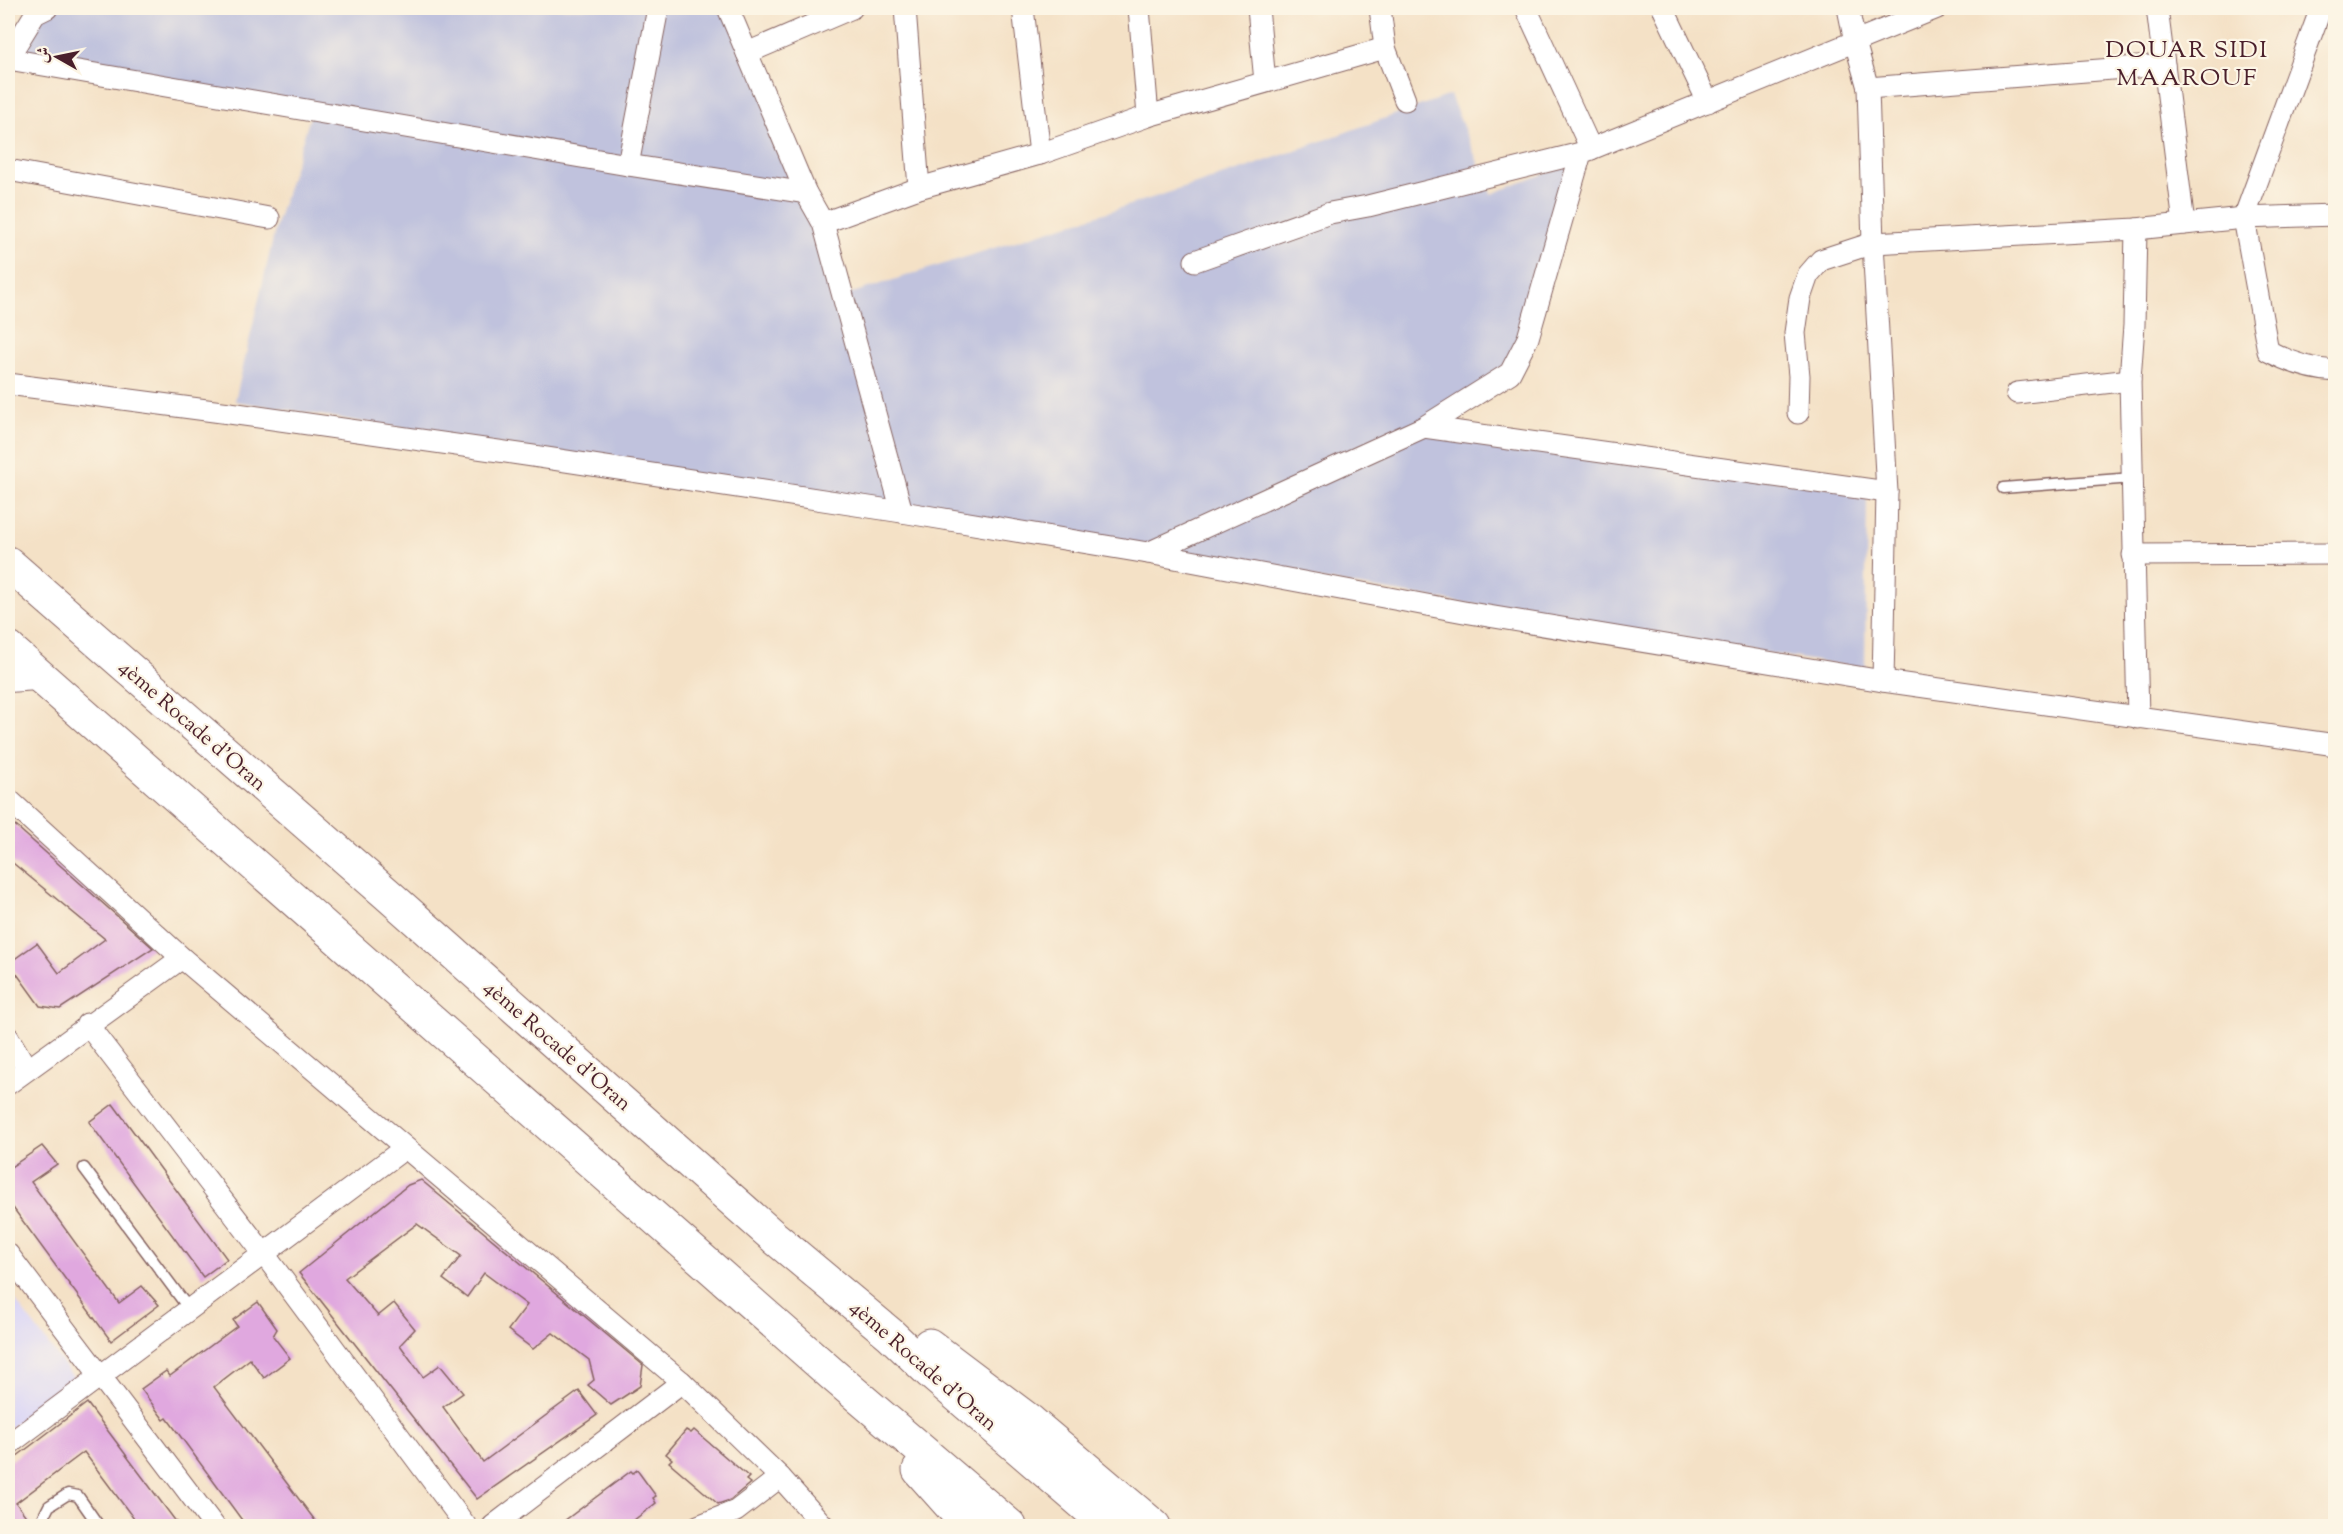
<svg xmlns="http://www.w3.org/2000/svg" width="2343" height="1534" font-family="'Sorts Mill Goudy',Amiri,serif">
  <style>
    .built { fill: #dad6f7 }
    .industrial { fill: #c0c2dd }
    .building { fill: #e0a8df }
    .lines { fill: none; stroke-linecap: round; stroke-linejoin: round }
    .lane-casing { stroke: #866361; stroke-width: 13 }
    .street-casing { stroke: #866361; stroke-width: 23 }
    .secondary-casing { stroke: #866361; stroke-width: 32 }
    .highway-casing { stroke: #866361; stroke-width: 35 }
    .lane { stroke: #fff; stroke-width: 10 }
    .street { stroke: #fff; stroke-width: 21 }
    .secondary { stroke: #fff; stroke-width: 30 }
    .highway { stroke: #fff; stroke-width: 33 }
    .labels { text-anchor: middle; stroke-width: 4.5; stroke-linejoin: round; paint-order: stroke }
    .street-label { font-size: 21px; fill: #4a1f2b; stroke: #fcf5e5 }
    .quarter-label { font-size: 24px; letter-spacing: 1.5px; fill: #4a1f2b; stroke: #fcf5e5 }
  </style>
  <rect width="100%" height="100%" fill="#fcf5e5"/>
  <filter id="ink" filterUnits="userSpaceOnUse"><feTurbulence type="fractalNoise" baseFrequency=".0167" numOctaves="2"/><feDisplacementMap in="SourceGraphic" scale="12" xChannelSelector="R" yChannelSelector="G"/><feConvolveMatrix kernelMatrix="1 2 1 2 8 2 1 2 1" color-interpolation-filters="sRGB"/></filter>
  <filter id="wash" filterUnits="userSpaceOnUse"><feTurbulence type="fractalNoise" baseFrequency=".008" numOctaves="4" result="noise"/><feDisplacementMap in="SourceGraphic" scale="24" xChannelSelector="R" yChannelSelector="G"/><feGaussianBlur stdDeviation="1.35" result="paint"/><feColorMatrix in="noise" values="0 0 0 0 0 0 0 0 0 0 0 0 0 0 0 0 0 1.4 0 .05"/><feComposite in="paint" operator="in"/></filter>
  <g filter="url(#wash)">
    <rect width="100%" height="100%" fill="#f4e1c6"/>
    <!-- built -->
    <polygon class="built" points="8,1291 74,1378 8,1429"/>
    <!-- industrial -->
    <polygon class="industrial" points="35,8 733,8 843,296 1246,168 1450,95 1491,194 1570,164 1532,300 1510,360 1431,433 1867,492 1865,669 235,401 277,222 312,111 8,58"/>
    <g id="blocks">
      <!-- building -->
      <g class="building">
        <polygon points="8,819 153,948 60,1009 40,1006 9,963 37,943 59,973 105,939 8,859"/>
        <polygon points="113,1104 227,1259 203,1277 89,1122"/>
        <polygon points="42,1146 57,1164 31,1182 119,1303 142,1286 159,1305 111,1341 8,1201 8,1169"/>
        <polygon points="421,1180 643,1365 640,1386 611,1405 588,1385 594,1380 589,1360 553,1333 533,1349 508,1330 527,1305 484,1273 467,1297 443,1279 461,1256 417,1224 345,1278 378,1316 394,1303 415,1329 400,1345 423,1377 440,1365 463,1393 443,1407 483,1462 579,1391 597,1415 477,1499 299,1273 408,1185"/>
        <polygon points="258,1302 277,1329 273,1336 290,1358 264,1378 250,1359 214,1387 320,1527 247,1527 167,1418 164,1420 141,1389 166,1371 170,1376 237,1326 233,1320"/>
        <polygon points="87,1403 180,1527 140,1527 84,1452 16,1503 34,1527 8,1527 8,1463"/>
        <polygon points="686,1430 691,1433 694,1430 749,1477 746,1480 750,1483 748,1485 730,1500 718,1504 669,1462 672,1459 666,1454"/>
        <polygon points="637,1470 656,1496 653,1498 656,1503 625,1527 556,1527 631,1471 633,1473"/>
      </g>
    </g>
  </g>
  <g filter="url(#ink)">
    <use href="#blocks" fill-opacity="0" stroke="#866361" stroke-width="1.5"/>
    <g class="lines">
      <!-- lane casing -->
      <g class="lane-casing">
        <g id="lane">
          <polyline points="2003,488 2133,478"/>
          <polyline points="84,1168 189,1309"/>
          <polyline points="52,1526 44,1516 49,1506 68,1494 78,1496 99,1526"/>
        </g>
      </g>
      <!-- street casing -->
      <g class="street-casing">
        <g id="street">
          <polyline points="728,8 806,193 823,223 902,512"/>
          <polyline points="905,8 919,188"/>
          <polyline points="1023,8 1040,154"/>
          <polyline points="1139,8 1148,116"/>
          <polyline points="1258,8 1265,82"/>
          <polyline points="1380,8 1385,48 1405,100"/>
          <polyline points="1526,8 1591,149"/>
          <polyline points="1663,8 1708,102"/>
          <polyline points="1848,8 1855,42 1868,88 1873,243 1887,492 1883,681"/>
          <polyline points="2157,8 2184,224 2244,218 2336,215"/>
          <path d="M2321 8 2244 218 2268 351C2289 362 2311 370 2336 371"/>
          <polyline points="747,53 852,8"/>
          <polyline points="8,58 35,14 47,8"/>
          <polyline points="8,59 628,165 806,193"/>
          <polyline points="1868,88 2164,65"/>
          <polyline points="628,165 658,8"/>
          <polyline points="8,170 269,218"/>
          <polyline points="823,223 919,188 1040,154 1148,116 1385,48"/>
          <polyline points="2136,229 2134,325 2130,380 2138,718"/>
          <polyline points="1195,261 1330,213 1368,206 1581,153"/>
          <polyline points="8,384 237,414 533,456 902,512 1148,553 1464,612 1883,681 2336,745"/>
          <polyline points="2017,393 2130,380"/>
          <polyline points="1798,413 1799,376 1795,333 1800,298 1808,275 1821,260 1873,243 2136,229 2184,224"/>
          <polyline points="1424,427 1887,492"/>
          <polyline points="1148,553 1424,427 1510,373 1528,338 1581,153 1937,8"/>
          <polyline points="2133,555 2336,554"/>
          <polyline points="8,799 182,958 682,1382 780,1477 824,1526"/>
          <polyline points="87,1024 264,1254 466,1526"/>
          <polyline points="8,1037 27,1069"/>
          <polyline points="8,1084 182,958"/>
          <polyline points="8,1254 214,1526"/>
          <polyline points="8,1445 405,1148"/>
          <polyline points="493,1526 682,1382"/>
          <polyline points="698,1526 736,1511 780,1477"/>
        </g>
      </g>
      <!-- secondary casing -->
      <g class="secondary-casing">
        <polyline id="secondary" points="8,677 36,675"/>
      </g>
      <!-- highway casing -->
      <g class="highway-casing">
        <g id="highway">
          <polyline points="8,563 387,894 775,1238 890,1334 931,1373 1109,1526"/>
          <polyline points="8,648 833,1375 1010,1526"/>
          <polyline points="929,1345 1031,1422 1154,1526"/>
          <polyline points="919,1470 969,1526"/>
        </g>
      </g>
      <!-- lane -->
      <use href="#lane" class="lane"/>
      <!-- street -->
      <use href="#street" class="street"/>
      <!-- secondary -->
      <use href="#secondary" class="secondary"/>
      <!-- highway -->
      <use href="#highway" class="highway"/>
    </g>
  </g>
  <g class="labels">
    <!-- street labels -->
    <g class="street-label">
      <text transform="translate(193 725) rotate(41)" y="7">4ème Rocade d'Oran</text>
      <text transform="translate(558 1045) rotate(41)" y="7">4ème Rocade d'Oran</text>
      <text transform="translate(924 1365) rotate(41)" y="7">4ème Rocade d'Oran</text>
    </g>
    <!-- quarter labels -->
    <g class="quarter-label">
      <text x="2187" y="57">DOUAR SIDI<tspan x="2187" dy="28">MAAROUF</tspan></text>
    </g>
  </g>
  <!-- margin -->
  <rect width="2343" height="1534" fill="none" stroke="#fcf5e5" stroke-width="30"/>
  <!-- north arrow -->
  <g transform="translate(57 57) rotate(279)" stroke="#fcf5e5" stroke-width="4.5" paint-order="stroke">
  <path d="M0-4.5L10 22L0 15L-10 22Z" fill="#4a1f2b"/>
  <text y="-9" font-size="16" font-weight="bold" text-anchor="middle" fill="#4a1f2b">ش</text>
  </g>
</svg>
